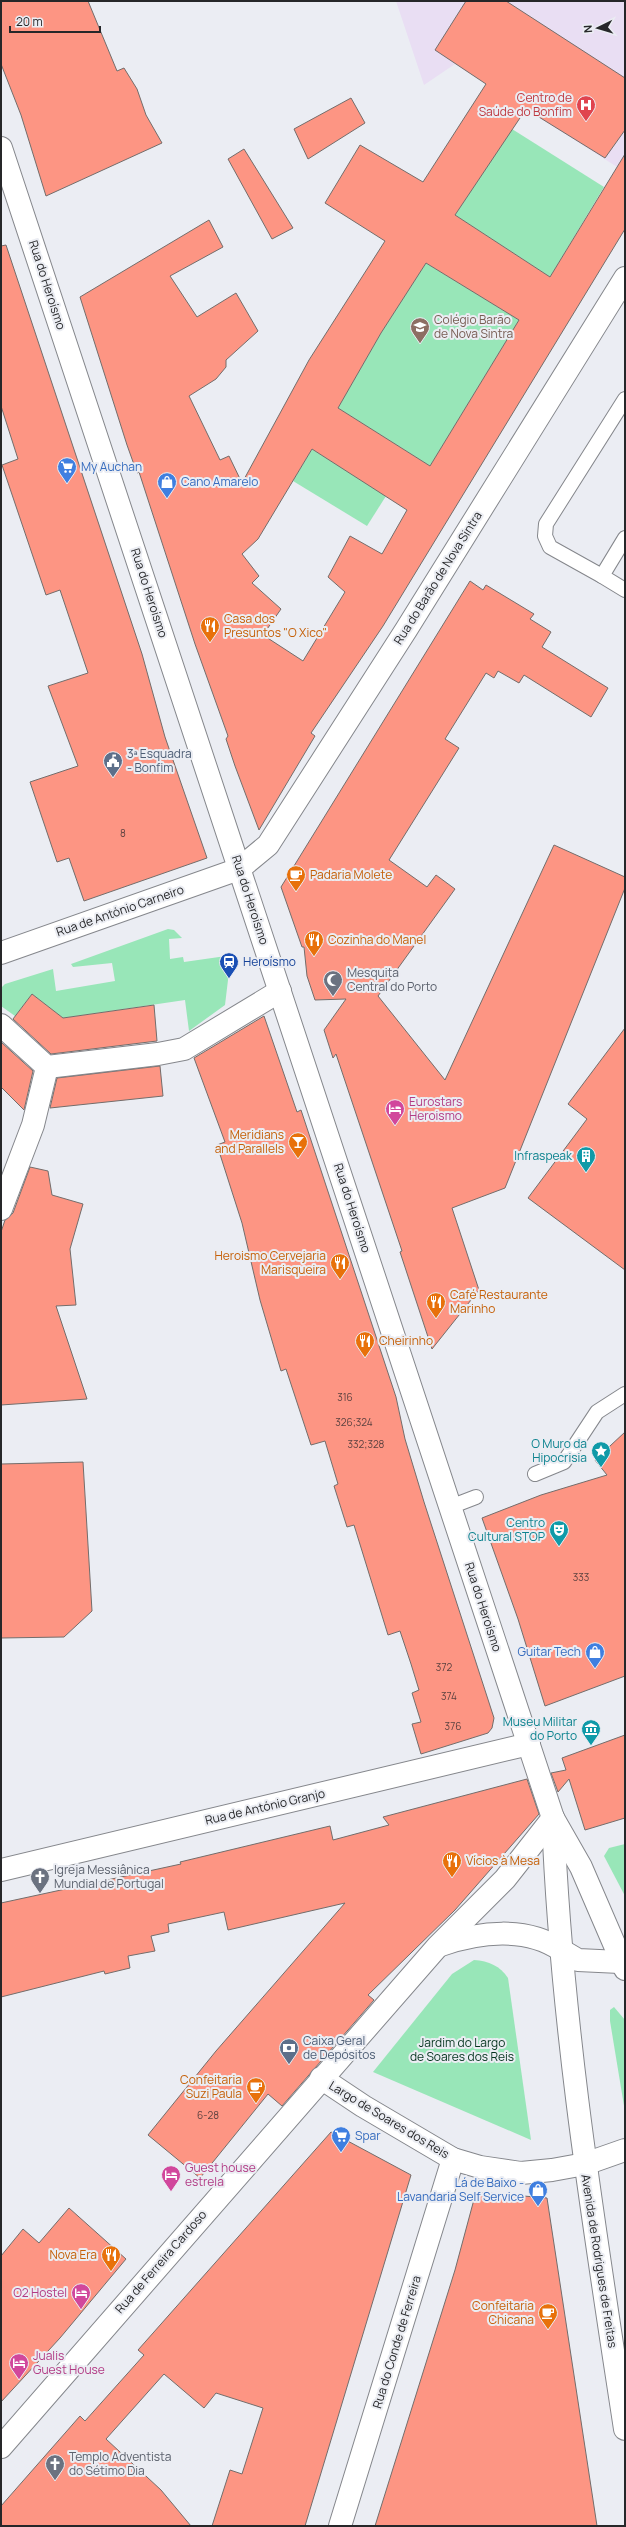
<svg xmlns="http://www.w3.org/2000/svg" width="626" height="2527" font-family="Manrope,sans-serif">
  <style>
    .medical { fill: #e9def3 }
    .green { fill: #98e6b8 }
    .building { fill: #fd9583; stroke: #736d6b; fill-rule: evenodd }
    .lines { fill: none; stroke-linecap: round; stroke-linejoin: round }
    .lane-casing { stroke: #85878c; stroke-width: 16 }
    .street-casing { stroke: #85878c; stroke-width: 24 }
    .secondary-casing { stroke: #85878c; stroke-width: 24 }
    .lane { stroke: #fff; stroke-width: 14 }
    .street { stroke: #fff; stroke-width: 22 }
    .secondary { stroke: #fff; stroke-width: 22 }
    .labels { text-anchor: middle; stroke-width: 4; stroke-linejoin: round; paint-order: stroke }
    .number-label { font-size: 10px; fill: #5c4240 }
    .health-label { font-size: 12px; fill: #be3a42; stroke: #ebedf3; text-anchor: end }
    .street-label { font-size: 12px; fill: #262729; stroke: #ebedf3 }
    .education-label { font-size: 12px; fill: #785e54; stroke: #ebedf3; text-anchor: start }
    .shop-label { font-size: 12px; fill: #366cbe; stroke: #ebedf3; text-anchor: start }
    .food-label { font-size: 12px; fill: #c56008; stroke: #ebedf3; text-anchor: start }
    .service-label { font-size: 12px; fill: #4e5e75; stroke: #ebedf3; text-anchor: start }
    .transit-label { font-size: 12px; fill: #164399; stroke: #ebedf3; text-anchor: start }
    .worship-label { font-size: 12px; fill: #5b616d; stroke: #ebedf3; text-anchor: start }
    .hotel-label { font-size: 12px; fill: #b23c85; stroke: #ebedf3; text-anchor: start }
    .culture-label { font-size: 12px; fill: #0d838f; stroke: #ebedf3; text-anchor: end }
    .park-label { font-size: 12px; fill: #05341e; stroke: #ebedf3 }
  </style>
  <rect width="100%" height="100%" fill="#ebedf3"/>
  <!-- medical -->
  <polygon class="medical" points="396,1 625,1 625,172 455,64 424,85"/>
  <!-- green -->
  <g class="green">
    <polygon points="512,129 604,187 550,277 455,215"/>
    <polygon points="426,263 519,320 430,466 338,408 381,333"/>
    <polygon points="312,449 386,496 367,526 293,481"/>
    <polygon points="168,929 174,930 182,938 169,939 170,959 183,957 184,962 226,956 228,980 225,1005 189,1031 185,1000 63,1018 32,994 15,1016 1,1006 1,988 5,984 53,969 56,991 115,981 112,963 73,967 71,964"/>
    <polygon points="625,1844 625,1896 604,1856 609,1848"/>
    <path d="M474 1960C489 1961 500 1966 508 1978L531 2140 373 2072 452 1974Z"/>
    <polygon points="614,2007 625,2020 625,2112 610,2021 610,2010"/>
  </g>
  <!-- building -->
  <g class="building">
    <polygon points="1,1 88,1 117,71 124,68 137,89 146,115 162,143 46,196 21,115 1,64"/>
    <path d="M466 1H506L625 78V130L605 158 526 109 455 215 550 277 625 154V229L383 626 311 733 315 736 259 830 235 766 226 739 228 736 195 644 139 472 137 473 127 445 80 297 209 220 223 247 170 276 197 317 236 293 258 331 226 360V367L216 379 189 396 220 460 229 456 242 483 309 360 385 241 325 203 360 145 423 182 486 84 435 50ZM426 263 519 320 430 466 338 408 381 333ZM312 449 407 510 382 554 350 536 328 577 345 592 303 661 263 635 281 609 252 583 259 576 242 554 258 539Z"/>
    <polygon points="351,98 365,123 308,159 294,129"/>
    <polygon points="244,149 293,228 272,239 228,159"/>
    <polygon points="6,245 142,654 165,737 207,858 84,901 69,858 57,862 30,782 78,766 48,686 88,673 60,590 46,595 2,465 18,459 1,406 1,246"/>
    <polygon points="470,581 483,590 486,585 534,614 530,619 551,632 542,647 608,688 591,717 524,675 519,683 498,671 494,678 486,673 445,739 459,748 389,860 427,887 436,875 455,889 378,996 445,1080 554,845 625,877 625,888 505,1188 452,1208 479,1290 432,1349 400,1252 402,1251 336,1054 333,1058 324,1030 346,999 315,1000 307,976 304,947 302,947 281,887"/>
    <polygon points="32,994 63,1018 154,1005 157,1041 51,1054 13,1019"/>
    <polygon points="264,1016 297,1112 301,1110 396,1397 405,1439 424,1502 494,1718 492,1728 488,1733 421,1754 412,1724 421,1722 412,1693 419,1690 411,1664 400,1631 388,1635 354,1525 347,1527 334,1486 338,1484 325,1441 311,1445 286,1369 281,1371 260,1300 242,1223 217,1145 225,1142 194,1058"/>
    <polygon points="625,1028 625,1270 528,1198 587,1119 568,1104"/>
    <polygon points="1,1042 33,1071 24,1110 1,1087"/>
    <polygon points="160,1066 163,1096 50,1108 57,1078"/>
    <polygon points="30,1167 48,1171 52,1195 83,1204 70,1249 76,1305 56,1306 87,1399 1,1405 1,1232 5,1220 13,1213"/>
    <polygon points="625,1432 625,1676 545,1706 518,1619 482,1518 541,1495 607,1475 595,1460"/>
    <polygon points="83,1462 92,1611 64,1637 1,1638 1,1464"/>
    <polygon points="625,1735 625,1818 585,1830 569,1779 558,1792 551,1773 566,1770 562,1758"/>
    <polygon points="527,1779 539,1814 455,1910 368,1995 374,2000 282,2106 268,2094 200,2178 148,2135 216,2051 345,1903 228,1930 224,1912 168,1924 169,1932 151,1936 155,1951 128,1956 130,1968 105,1974 104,1971 1,1997 1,1903 181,1864 180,1862 330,1826 333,1840 389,1825 383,1817"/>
    <polygon points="331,2132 411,2175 305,2526 212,2526 230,2470 242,2474 263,2408 216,2393 204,2408 164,2374 106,2439 161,2490 191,2526 1,2526 1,2506 80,2416 85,2421 144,2355 138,2350"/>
    <polygon points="476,2192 547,2198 597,2526 375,2526 455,2270"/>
    <polygon points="69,2208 126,2259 60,2338 1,2402 1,2256 23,2229 39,2243"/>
  </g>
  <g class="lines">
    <!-- lane casing -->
    <g class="lane-casing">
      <g id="lane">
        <polyline points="625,399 546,524 545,536 550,547 602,576 625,538"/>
        <polyline points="602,576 625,590"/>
        <polyline points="535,1474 564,1462 597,1412 625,1394"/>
        <polyline points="450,1507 476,1497"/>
      </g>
    </g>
    <!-- street casing -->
    <g class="street-casing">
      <g id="street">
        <polyline points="239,869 268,845 406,630 625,278"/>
        <polyline points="1,1025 47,1067 158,1054 184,1049 280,991"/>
        <polyline points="1,1209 33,1125 47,1067"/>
        <polyline points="553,1818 581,1867 625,1969"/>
        <polyline points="1,1870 529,1744"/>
        <polyline points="561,1950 578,1960 620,1962"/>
        <polyline points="321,2078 363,2106 453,2159 480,2167 521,2173 552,2170 585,2164 625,2150"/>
        <polyline points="340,2526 453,2159"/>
      </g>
    </g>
    <!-- secondary casing -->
    <g class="secondary-casing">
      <g id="secondary">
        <path d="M1 148 553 1818C561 2024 594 2226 625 2429"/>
        <polyline points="1,953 239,869"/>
        <path d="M441 1945C479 1932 526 1926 561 1950"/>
        <polyline points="1,2447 438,1946 505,1879 553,1818"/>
      </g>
    </g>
    <!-- lane -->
    <use href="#lane" class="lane"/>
    <!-- street -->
    <use href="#street" class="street"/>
    <!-- secondary -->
    <use href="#secondary" class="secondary"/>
  </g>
  <!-- icons -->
  <defs>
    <g id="hospital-pin" transform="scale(1)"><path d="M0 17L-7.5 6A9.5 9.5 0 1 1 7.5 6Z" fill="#e0444e" stroke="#ebedf3"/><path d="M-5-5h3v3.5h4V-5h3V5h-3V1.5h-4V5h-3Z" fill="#fff"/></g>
    <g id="school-pin" transform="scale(1)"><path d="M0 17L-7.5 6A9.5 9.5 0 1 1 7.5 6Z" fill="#8d6e63" stroke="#ebedf3"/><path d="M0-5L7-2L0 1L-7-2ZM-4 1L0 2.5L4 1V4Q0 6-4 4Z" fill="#fff"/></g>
    <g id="supermarket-pin" transform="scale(1)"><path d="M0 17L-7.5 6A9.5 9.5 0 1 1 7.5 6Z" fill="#3f7fe0" stroke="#ebedf3"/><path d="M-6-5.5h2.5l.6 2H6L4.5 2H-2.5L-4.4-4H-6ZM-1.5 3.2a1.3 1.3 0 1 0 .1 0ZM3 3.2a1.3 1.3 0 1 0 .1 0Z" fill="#fff"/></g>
    <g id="shop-pin" transform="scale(1)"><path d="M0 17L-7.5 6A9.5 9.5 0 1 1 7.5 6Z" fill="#3f7fe0" stroke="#ebedf3"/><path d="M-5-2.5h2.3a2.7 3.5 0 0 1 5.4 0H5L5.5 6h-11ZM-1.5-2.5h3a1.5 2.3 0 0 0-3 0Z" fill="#fff"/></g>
    <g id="restaurant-pin" transform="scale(1)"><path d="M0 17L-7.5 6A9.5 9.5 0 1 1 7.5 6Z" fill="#e8710a" stroke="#ebedf3"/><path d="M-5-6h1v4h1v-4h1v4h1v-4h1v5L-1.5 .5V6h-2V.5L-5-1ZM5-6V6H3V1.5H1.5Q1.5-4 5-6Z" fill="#fff"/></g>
    <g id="civic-pin" transform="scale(1)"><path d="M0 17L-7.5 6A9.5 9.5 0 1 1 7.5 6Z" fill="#5c6f8a" stroke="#ebedf3"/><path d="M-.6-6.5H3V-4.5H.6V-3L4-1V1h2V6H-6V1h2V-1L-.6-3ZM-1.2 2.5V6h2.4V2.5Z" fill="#fff"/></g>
    <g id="cafe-pin" transform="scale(1)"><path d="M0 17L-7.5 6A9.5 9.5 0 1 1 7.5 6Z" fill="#e8710a" stroke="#ebedf3"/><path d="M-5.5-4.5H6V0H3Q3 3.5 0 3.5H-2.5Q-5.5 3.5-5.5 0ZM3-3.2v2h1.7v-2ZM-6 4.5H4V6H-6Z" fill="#fff"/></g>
    <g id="station-pin" transform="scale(1)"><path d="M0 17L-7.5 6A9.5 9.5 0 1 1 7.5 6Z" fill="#1a4fb4" stroke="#ebedf3"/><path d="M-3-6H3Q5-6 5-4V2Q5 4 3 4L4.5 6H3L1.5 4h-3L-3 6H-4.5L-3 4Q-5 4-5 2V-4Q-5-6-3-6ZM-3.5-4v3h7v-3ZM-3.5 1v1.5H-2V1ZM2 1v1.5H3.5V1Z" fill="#fff"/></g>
    <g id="mosque-pin" transform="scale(1)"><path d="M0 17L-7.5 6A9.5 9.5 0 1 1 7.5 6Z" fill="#6b7280" stroke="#ebedf3"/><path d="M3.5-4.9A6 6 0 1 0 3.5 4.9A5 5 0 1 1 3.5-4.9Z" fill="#fff"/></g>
    <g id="hotel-pin" transform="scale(1)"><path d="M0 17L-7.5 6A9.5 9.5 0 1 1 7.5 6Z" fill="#d1479c" stroke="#ebedf3"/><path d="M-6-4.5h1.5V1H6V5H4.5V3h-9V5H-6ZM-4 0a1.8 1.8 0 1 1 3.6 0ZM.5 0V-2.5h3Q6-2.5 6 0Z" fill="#fff"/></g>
    <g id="bar-pin" transform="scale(1)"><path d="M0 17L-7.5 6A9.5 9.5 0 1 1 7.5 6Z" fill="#e8710a" stroke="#ebedf3"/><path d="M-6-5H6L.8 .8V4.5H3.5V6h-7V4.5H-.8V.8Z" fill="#fff"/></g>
    <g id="building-pin" transform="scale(1)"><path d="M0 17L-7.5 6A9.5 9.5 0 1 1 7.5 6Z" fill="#0f9aa8" stroke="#ebedf3"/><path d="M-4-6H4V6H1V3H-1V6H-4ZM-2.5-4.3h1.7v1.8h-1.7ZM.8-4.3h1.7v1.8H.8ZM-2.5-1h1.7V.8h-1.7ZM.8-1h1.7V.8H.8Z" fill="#fff"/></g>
    <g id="sight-pin" transform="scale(1)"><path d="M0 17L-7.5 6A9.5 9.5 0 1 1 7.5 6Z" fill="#0f9aa8" stroke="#ebedf3"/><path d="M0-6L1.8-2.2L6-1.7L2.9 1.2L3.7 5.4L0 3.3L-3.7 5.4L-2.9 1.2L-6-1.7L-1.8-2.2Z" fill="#fff"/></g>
    <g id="theatre-pin" transform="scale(1)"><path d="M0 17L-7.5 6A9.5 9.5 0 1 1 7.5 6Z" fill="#0f9aa8" stroke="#ebedf3"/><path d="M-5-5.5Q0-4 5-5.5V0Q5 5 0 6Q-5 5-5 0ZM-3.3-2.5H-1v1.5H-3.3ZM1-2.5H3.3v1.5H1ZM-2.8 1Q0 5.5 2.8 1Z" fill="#fff"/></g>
    <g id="museum-pin" transform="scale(1)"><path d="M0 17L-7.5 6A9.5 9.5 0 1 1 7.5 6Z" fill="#0f9aa8" stroke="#ebedf3"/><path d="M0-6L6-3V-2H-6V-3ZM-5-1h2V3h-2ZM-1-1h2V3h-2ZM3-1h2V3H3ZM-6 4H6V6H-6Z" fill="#fff"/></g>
    <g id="church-pin" transform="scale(1)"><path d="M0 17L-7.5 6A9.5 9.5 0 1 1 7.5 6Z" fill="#6b7280" stroke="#ebedf3"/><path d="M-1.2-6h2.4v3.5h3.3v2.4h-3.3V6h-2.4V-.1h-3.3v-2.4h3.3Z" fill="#fff"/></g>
    <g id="bank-pin" transform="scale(1)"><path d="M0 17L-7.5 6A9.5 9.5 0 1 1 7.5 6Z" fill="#5c6f8a" stroke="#ebedf3"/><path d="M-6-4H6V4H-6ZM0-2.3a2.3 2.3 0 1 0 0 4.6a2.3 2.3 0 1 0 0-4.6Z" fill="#fff"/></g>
  </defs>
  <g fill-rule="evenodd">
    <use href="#hospital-pin" x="586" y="105"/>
    <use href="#school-pin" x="420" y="327"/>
    <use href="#supermarket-pin" x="67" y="467"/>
    <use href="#shop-pin" x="167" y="482"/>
    <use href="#restaurant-pin" x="210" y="626"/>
    <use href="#civic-pin" x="113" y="761"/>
    <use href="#cafe-pin" x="296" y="875"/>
    <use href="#restaurant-pin" x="314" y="940"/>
    <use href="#station-pin" x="229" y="962"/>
    <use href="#mosque-pin" x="333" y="980"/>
    <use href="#hotel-pin" x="395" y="1109"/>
    <use href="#bar-pin" x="298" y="1142"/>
    <use href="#building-pin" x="586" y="1156"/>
    <use href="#restaurant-pin" x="340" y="1263"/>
    <use href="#restaurant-pin" x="436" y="1302"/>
    <use href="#restaurant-pin" x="365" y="1341"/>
    <use href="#sight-pin" x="601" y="1451"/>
    <use href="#theatre-pin" x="559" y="1530"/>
    <use href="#shop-pin" x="595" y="1652"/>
    <use href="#museum-pin" x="591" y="1729"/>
    <use href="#restaurant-pin" x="452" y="1861"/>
    <use href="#church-pin" x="40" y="1877"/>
    <use href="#bank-pin" x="289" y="2048"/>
    <use href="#cafe-pin" x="256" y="2087"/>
    <use href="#supermarket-pin" x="341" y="2136"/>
    <use href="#hotel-pin" x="171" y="2175"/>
    <use href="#shop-pin" x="538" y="2190"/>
    <use href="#restaurant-pin" x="111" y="2255"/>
    <use href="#hotel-pin" x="81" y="2293"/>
    <use href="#cafe-pin" x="548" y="2313"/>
    <use href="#hotel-pin" x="19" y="2363"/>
    <use href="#church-pin" x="55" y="2464"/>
  </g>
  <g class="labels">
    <!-- number labels -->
    <g class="number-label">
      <text x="123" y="837">8</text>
      <text x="345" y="1401">316</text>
      <text x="354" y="1426">326;324</text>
      <text x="366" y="1448">332;328</text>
      <text x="581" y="1581">333</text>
      <text x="444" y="1671">372</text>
      <text x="449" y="1700">374</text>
      <text x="453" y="1730">376</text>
      <text x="208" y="2119">6-28</text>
    </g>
    <!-- health labels -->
    <g class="health-label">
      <text x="572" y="102">Centro de<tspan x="572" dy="14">Saúde do Bonfim</tspan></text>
    </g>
    <!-- street labels -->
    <g class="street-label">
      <text transform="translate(47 285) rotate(72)" y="4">Rua do Heroísmo</text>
      <text transform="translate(438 578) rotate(-58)" y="4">Rua do Barão de Nova Sintra</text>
      <text transform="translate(149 593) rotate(72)" y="4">Rua do Heroísmo</text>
      <text transform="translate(250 900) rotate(72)" y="4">Rua do Heroísmo</text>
      <text transform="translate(120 911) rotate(-19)" y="4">Rua de António Carneiro</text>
      <text transform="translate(352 1208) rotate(72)" y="4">Rua do Heroísmo</text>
      <text transform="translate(483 1607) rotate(72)" y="4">Rua do Heroísmo</text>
      <text transform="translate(265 1807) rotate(-13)" y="4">Rua de António Granjo</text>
      <text transform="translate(389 2120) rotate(31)" y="4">Largo de Soares dos Reis</text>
      <text transform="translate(599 2261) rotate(81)" y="4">Avenida de Rodrigues de Freitas</text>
      <text transform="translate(161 2262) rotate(-49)" y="4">Rua de Ferreira Cardoso</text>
      <text transform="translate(397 2342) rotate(-73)" y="4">Rua do Conde de Ferreira</text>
    </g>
    <!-- education labels -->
    <g class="education-label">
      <text x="434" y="324">Colégio Barão<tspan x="434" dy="14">de Nova Sintra</tspan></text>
    </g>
    <!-- shop labels -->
    <g class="shop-label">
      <text x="81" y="471">My Auchan</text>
      <text x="181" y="486">Cano Amarelo</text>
      <text x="581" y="1656" text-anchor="end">Guitar Tech</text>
      <text x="355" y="2140">Spar</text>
      <text x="524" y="2187" text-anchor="end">Lá de Baixo -<tspan x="524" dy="14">Lavandaria Self Service</tspan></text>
    </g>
    <!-- food labels -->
    <g class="food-label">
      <text x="224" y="623">Casa dos<tspan x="224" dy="14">Presuntos "O Xico"</tspan></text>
      <text x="310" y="879">Padaria Molete</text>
      <text x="328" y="944">Cozinha do Manel</text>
      <text x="284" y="1139" text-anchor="end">Meridians<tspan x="284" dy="14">and Parallels</tspan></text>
      <text x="326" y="1260" text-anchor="end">Heroismo Cervejaria<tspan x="326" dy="14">Marisqueira</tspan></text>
      <text x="450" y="1299">Café Restaurante<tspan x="450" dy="14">Marinho</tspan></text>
      <text x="379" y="1345">Cheirinho</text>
      <text x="466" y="1865">Vícios à Mesa</text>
      <text x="242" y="2084" text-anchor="end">Confeitaria<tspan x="242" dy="14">Suzi Paula</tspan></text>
      <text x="97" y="2259" text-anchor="end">Nova Era</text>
      <text x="534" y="2310" text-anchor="end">Confeitaria<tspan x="534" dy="14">Chicana</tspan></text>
    </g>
    <!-- service labels -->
    <g class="service-label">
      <text x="127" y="758">3ª Esquadra<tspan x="127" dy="14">- Bonfim</tspan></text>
      <text x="303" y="2045">Caixa Geral<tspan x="303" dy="14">de Depósitos</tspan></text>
    </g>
    <!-- transit labels -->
    <g class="transit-label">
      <text x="243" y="966">Heroísmo</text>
    </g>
    <!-- worship labels -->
    <g class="worship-label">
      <text x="347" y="977">Mesquita<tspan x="347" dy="14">Central do Porto</tspan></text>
      <text x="54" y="1874">Igreja Messiânica<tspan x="54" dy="14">Mundial de Portugal</tspan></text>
      <text x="69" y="2461">Templo Adventista<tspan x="69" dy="14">do Sétimo Dia</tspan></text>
    </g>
    <!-- hotel labels -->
    <g class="hotel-label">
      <text x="409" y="1106">Eurostars<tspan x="409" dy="14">Heroismo</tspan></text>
      <text x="185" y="2172">Guest house<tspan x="185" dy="14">estrela</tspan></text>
      <text x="67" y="2297" text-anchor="end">O2 Hostel</text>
      <text x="33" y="2360">Jualis<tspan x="33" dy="14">Guest House</tspan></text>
    </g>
    <!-- culture labels -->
    <g class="culture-label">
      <text x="572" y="1160">Infraspeak</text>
      <text x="587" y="1448">O Muro da<tspan x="587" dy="14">Hipocrisia</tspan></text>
      <text x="545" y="1527">Centro<tspan x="545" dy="14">Cultural STOP</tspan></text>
      <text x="577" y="1726">Museu Militar<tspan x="577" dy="14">do Porto</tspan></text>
    </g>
    <!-- park labels -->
    <g class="park-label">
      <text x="462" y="2047">Jardim do Largo<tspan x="462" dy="14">de Soares dos Reis</tspan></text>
    </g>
  </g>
  <!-- border -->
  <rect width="626" height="2527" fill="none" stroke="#262729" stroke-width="4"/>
  <!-- north arrow -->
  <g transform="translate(598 28) rotate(265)" stroke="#ebedf3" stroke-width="3" paint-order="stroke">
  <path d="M0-3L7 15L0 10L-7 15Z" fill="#262729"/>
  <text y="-6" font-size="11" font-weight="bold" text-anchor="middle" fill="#262729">N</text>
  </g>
  <!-- scale -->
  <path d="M10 26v6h90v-6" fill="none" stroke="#262729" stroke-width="2"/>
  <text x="16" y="26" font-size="12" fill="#262729" stroke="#ebedf3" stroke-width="3" paint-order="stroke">20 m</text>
</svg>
